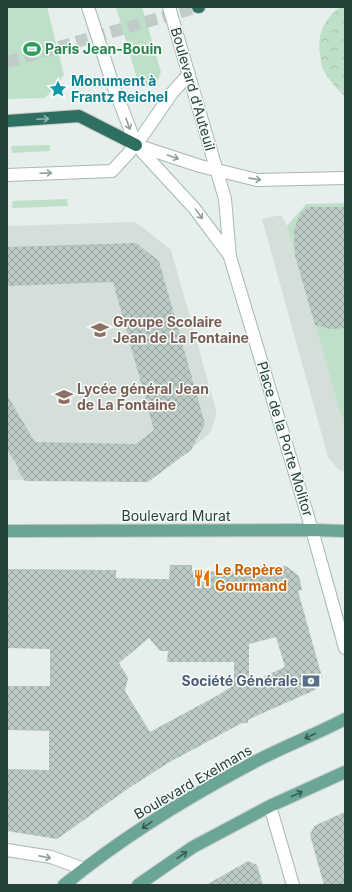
<svg xmlns="http://www.w3.org/2000/svg" width="352" height="892" font-family="Inter,sans-serif">
  <style>
    .built { fill: #d4dfda }
    .grass { fill: #bfe0c8 }
    .park { fill: url(#park-crowns) }
    .building { fill: url(#building-cross-hatch); fill-rule: evenodd }
    .lines { fill: none; stroke-linecap: round; stroke-linejoin: round }
    .highway-tunnel { stroke: #bfccc8; stroke-width: 12; stroke-dasharray: 12 6; stroke-linecap: butt }
    .street-casing { stroke: #a8b8b2; stroke-width: 14 }
    .secondary-casing { stroke: #a4bbb3; stroke-width: 14 }
    .primary-casing { stroke: #c2cac8; stroke-width: 14 }
    .highway-casing { stroke: #c2cac8; stroke-width: 14 }
    .street { stroke: #fff; stroke-width: 12 }
    .secondary { stroke: #fff; stroke-width: 12 }
    .primary { stroke: #6aa596; stroke-width: 12 }
    .highway { stroke: #2f6f62; stroke-width: 12 }
    .oneway { stroke: #93b5ae }
    .oneway2 { stroke: #92a09c }
    .oneway3 { stroke: #365b51 }
    .labels { text-anchor: middle; stroke-width: 3; stroke-linejoin: round; paint-order: stroke }
    .leisure-label { font-size: 14px; font-weight: bold; fill: #27864d; stroke: #f7fbf9; text-anchor: start }
    .culture-label { font-size: 14px; font-weight: bold; fill: #0d838f; stroke: #f7fbf9; text-anchor: start }
    .street-label { font-size: 14px; fill: #24423a; stroke: #f7fbf9 }
    .education-label { font-size: 14px; font-weight: bold; fill: #785e54; stroke: #f7fbf9; text-anchor: start }
    .food-label { font-size: 14px; font-weight: bold; fill: #c56008; stroke: #f7fbf9; text-anchor: start }
    .service-label { font-size: 14px; font-weight: bold; fill: #4e5e75; stroke: #f7fbf9; text-anchor: end }
  </style>
  <defs>
    <pattern id="park-crowns" width="20" height="18" patternUnits="userSpaceOnUse"><rect width="20" height="18" fill="#bfe0c8"/><path d="M2 6a3 3 0 1 1 6 0M12 15a3 3 0 1 1 6 0" fill="none" stroke="#a4c1ad"/></pattern>
    <pattern id="building-cross-hatch" width="8" height="8" patternUnits="userSpaceOnUse"><rect width="8" height="8" fill="#bbcac4"/><path d="M0 0l8 8M0 8l8-8" fill="none" stroke="#98a6a0"/></pattern>
  </defs>
  <rect width="100%" height="100%" fill="#e6efeb"/>
  <!-- built -->
  <g class="built">
    <polygon points="281,215 287,226 345,430 345,472 339,470 328,457 262,219"/>
    <polygon points="134,222 138,224 171,250 216,410 216,416 211,431 207,436 148,482 7,480 7,226"/>
  </g>
  <!-- grass -->
  <g class="grass">
    <polygon points="7,7 47,7 64,75 45,98 7,99"/>
    <polygon points="116,7 142,7 161,72 157,82 150,87 141,85 137,79"/>
    <polygon points="50,145 50,151 12,153 11,146"/>
    <polygon points="67,199 68,206 12,208 13,201"/>
    <polygon points="345,203 345,430 287,226 306,204"/>
  </g>
  <!-- park -->
  <path class="park" d="M340 7H345V97C338 90 326 77 322 67 321 64 321 59 320 55 317 35 323 20 340 7Z"/>
  <!-- building -->
  <g class="building">
    <polygon points="307,207 345,207 345,328 330,329 315,325 295,256 294,230 300,214"/>
    <polygon points="136,243 159,261 205,424 191,450 148,482 25,481 18,471 19,468 7,450 7,395 35,442 136,444 154,430 113,282 7,286 7,247"/>
    <path d="M170 565H192V571L258 573V566H286L299 576 302 590 298 591 322 677 315 690 254 717 248 720V723H242L168 763 129 788 57 839 7 831V769L49 770V731L7 730V686H50V649L7 648V569L116 570V578L156 579H169ZM276 637 285 667 249 683V644ZM149 638 160 651H168L167 662H234V685L220 694 150 732 125 691 128 678 119 663Z"/>
    <polygon points="345,812 345,885 324,885 310,835 314,826"/>
    <polygon points="248,861 257,865 263,885 206,885"/>
  </g>
  <g class="lines">
    <!-- highway-tunnel -->
    <polyline class="highway-tunnel" points="7,62 198,7"/>
    <!-- street casing -->
    <g class="street-casing">
      <g id="street">
        <polyline points="7,175 112,171 136,145 200,166 257,180 345,178"/>
        <polyline points="270,806 293,885"/>
        <polyline points="7,850 51,857 84,869"/>
      </g>
    </g>
    <!-- secondary casing -->
    <g class="secondary-casing">
      <g id="secondary">
        <polyline points="88,7 112,82 136,145 194,208 230,256"/>
        <polyline points="169,7 225,199 230,257 312,530 345,648"/>
        <polyline points="136,145 172,93 189,74"/>
      </g>
    </g>
    <!-- primary casing -->
    <g class="primary-casing">
      <g id="primary">
        <polyline points="7,531 312,530 345,531"/>
        <path d="M64 885C120 839 183 800 247 766 279 748 313 736 345 719"/>
        <polyline points="138,885 193,847 270,806 345,772"/>
      </g>
    </g>
    <!-- highway casing -->
    <g class="highway-casing">
      <g id="highway">
        <polyline points="198,7 199,7"/>
        <polyline points="7,121 79,116 136,145"/>
      </g>
    </g>
    <!-- street -->
    <use href="#street" class="street"/>
    <!-- secondary -->
    <use href="#secondary" class="secondary"/>
    <!-- primary -->
    <use href="#primary" class="primary"/>
    <!-- highway -->
    <use href="#highway" class="highway"/>
  </g>
  <!-- one-way arrows -->
  <defs><path id="oneway-shaft" d="M-6 0H5M1.5-3L5.5 0L1.5 3" fill="none" stroke-width="1.6" stroke-linecap="round" stroke-linejoin="round"/></defs>
  <use class="oneway" href="#oneway-shaft" transform="translate(43 119) rotate(-3)"/>
  <g class="oneway2">
    <use href="#oneway-shaft" transform="translate(128 124) rotate(70)"/>
    <use href="#oneway-shaft" transform="translate(173 157) rotate(19)"/>
    <use href="#oneway-shaft" transform="translate(46 173) rotate(-2)"/>
    <use href="#oneway-shaft" transform="translate(255 179) rotate(8)"/>
    <use href="#oneway-shaft" transform="translate(199 214) rotate(54)"/>
    <use href="#oneway-shaft" transform="translate(45 857) rotate(11)"/>
  </g>
  <g class="oneway3">
    <use href="#oneway-shaft" transform="translate(310 736) rotate(155)"/>
    <use href="#oneway-shaft" transform="translate(297 794) rotate(-25)"/>
    <use href="#oneway-shaft" transform="translate(147 825) rotate(145)"/>
    <use href="#oneway-shaft" transform="translate(182 855) rotate(-34)"/>
  </g>
  <!-- icons -->
  <defs>
    <g id="stadium-bare" transform="scale(1.38)"><path d="M0-5a6.5 5 0 1 0 0 10a6.5 5 0 1 0 0-10ZM-3.5-1.8h7v3.6h-7Z" fill="#2e9e5b" stroke="#f7fbf9" stroke-width="2.5" paint-order="stroke"/></g>
    <g id="sight-bare" transform="scale(1.38)"><path d="M0-6L1.8-2.2L6-1.7L2.9 1.2L3.7 5.4L0 3.3L-3.7 5.4L-2.9 1.2L-6-1.7L-1.8-2.2Z" fill="#0f9aa8" stroke="#f7fbf9" stroke-width="2.5" paint-order="stroke"/></g>
    <g id="school-bare" transform="scale(1.38)"><path d="M0-5L7-2L0 1L-7-2ZM-4 1L0 2.5L4 1V4Q0 6-4 4Z" fill="#8d6e63" stroke="#f7fbf9" stroke-width="2.5" paint-order="stroke"/></g>
    <g id="restaurant-bare" transform="scale(1.38)"><path d="M-5-6h1v4h1v-4h1v4h1v-4h1v5L-1.5 .5V6h-2V.5L-5-1ZM5-6V6H3V1.5H1.5Q1.5-4 5-6Z" fill="#e8710a" stroke="#f7fbf9" stroke-width="2.5" paint-order="stroke"/></g>
    <g id="bank-bare" transform="scale(1.38)"><path d="M-6-4H6V4H-6ZM0-2.3a2.3 2.3 0 1 0 0 4.6a2.3 2.3 0 1 0 0-4.6Z" fill="#5c6f8a" stroke="#f7fbf9" stroke-width="2.5" paint-order="stroke"/></g>
  </defs>
  <g fill-rule="evenodd">
    <use href="#stadium-bare" x="32" y="49"/>
    <use href="#sight-bare" x="58" y="89"/>
    <use href="#school-bare" x="100" y="330"/>
    <use href="#school-bare" x="64" y="397"/>
    <use href="#restaurant-bare" x="202" y="578"/>
    <use href="#bank-bare" x="311" y="681"/>
  </g>
  <g class="labels">
    <!-- leisure labels -->
    <g class="leisure-label">
      <text x="45" y="54">Paris Jean-Bouin</text>
    </g>
    <!-- culture labels -->
    <g class="culture-label">
      <text x="71" y="86">Monument à<tspan x="71" dy="16">Frantz Reichel</tspan></text>
    </g>
    <!-- street labels -->
    <g class="street-label">
      <text transform="translate(193 89) rotate(74)" y="5">Boulevard d'Auteuil</text>
      <text transform="translate(285 439) rotate(73)" y="5">Place de la Porte Molitor</text>
      <text x="176" y="521">Boulevard Murat</text>
      <text transform="translate(193 782) rotate(-30)" y="5">Boulevard Exelmans</text>
    </g>
    <!-- education labels -->
    <g class="education-label">
      <text x="113" y="327">Groupe Scolaire<tspan x="113" dy="16">Jean de La Fontaine</tspan></text>
      <text x="77" y="394">Lycée général Jean<tspan x="77" dy="16">de La Fontaine</tspan></text>
    </g>
    <!-- food labels -->
    <g class="food-label">
      <text x="215" y="575">Le Repère<tspan x="215" dy="16">Gourmand</tspan></text>
    </g>
    <!-- service labels -->
    <g class="service-label">
      <text x="298" y="686">Société Générale</text>
    </g>
  </g>
  <!-- border -->
  <rect width="352" height="892" fill="none" stroke="#24423a" stroke-width="16"/>
</svg>
